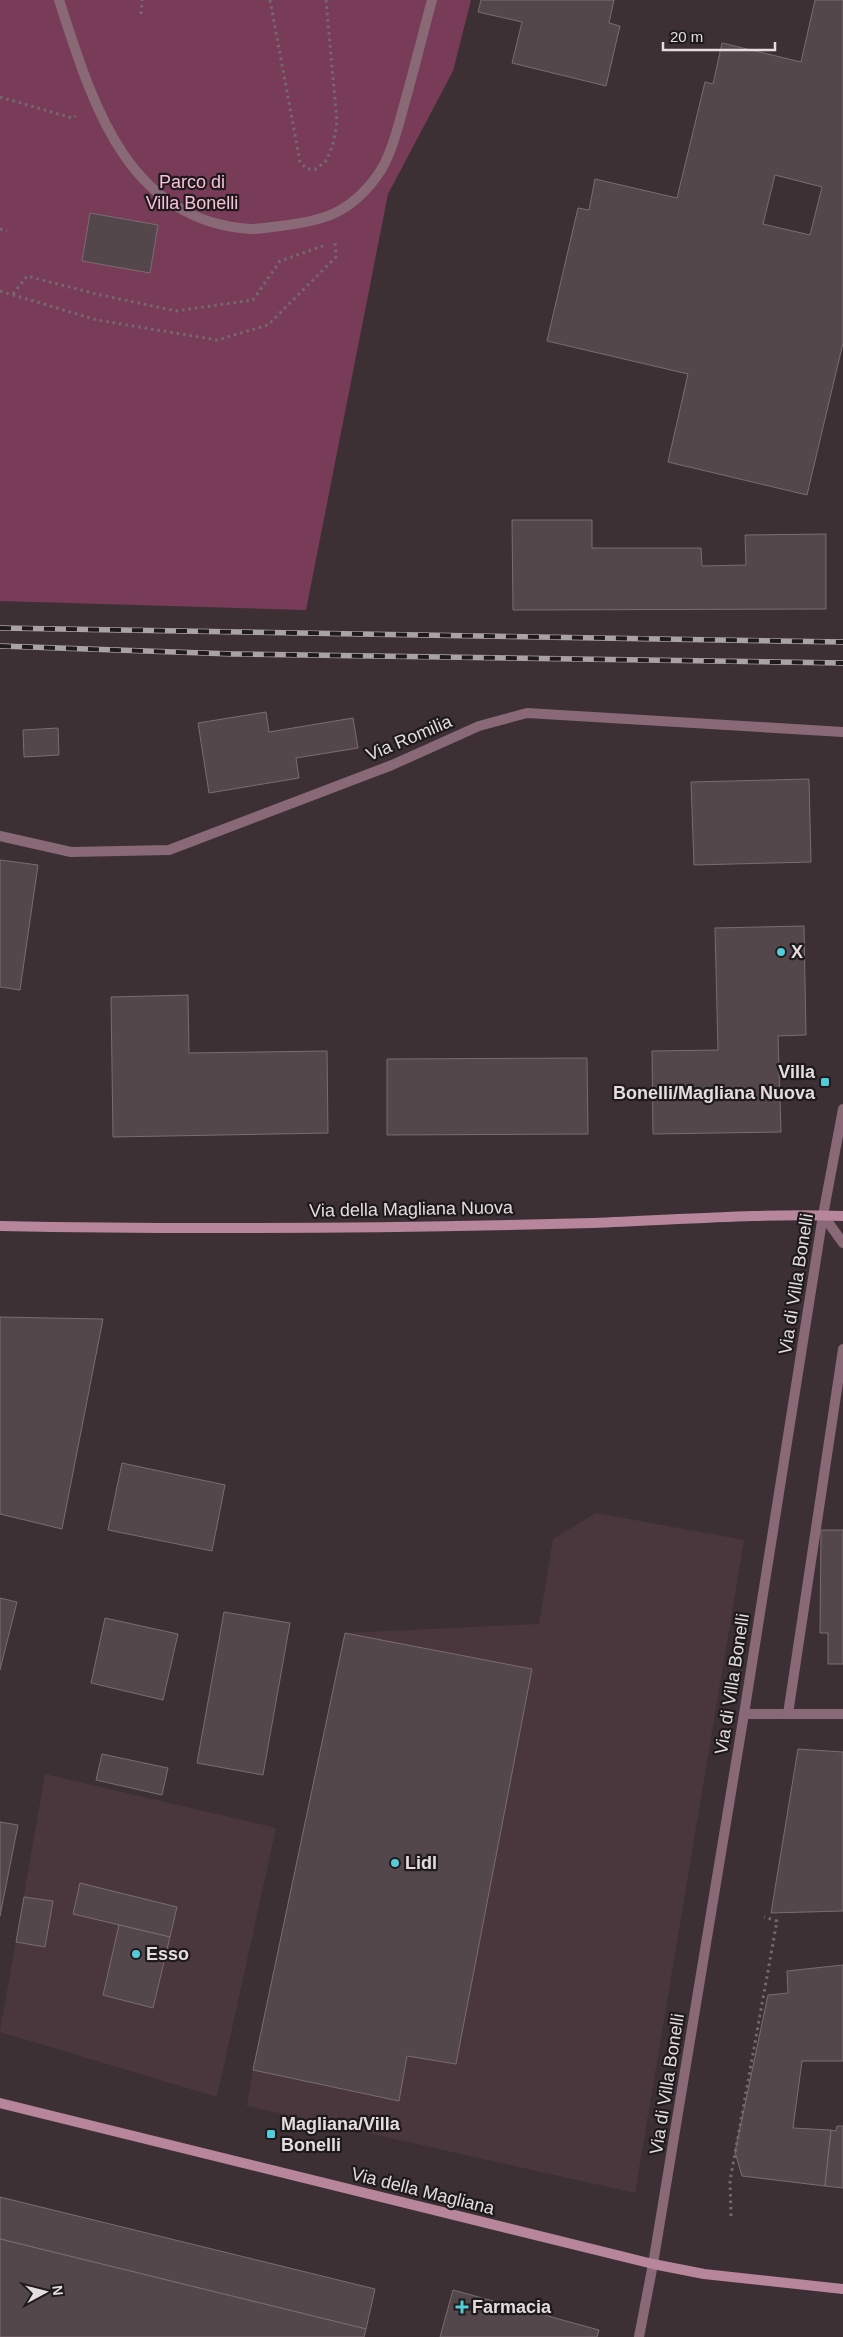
<svg xmlns="http://www.w3.org/2000/svg" width="843" height="2337" font-family="Helvetica,sans-serif">
  <style>
    .built { fill: #4a373e }
    .green { fill: #793c58 }
    .building { fill: #54474c; stroke: #7a6c71; fill-rule: evenodd }
    .lines { fill: none; stroke-linecap: round; stroke-linejoin: round }
    .path { stroke: #74696e; stroke-width: 3; stroke-dasharray: 2.5 4; stroke-linecap: butt }
    .service { stroke: #886975; stroke-width: 10 }
    .minor { stroke: #886975; stroke-width: 10 }
    .tertiary { stroke: #886975; stroke-width: 10 }
    .secondary { stroke: #b7869a; stroke-width: 10 }
    .rail-casing { stroke: #aba2a5; stroke-width: 5.5 }
    .rail { stroke: #1f1a1c; stroke-width: 4; stroke-dasharray: 11; stroke-linecap: butt }
    .poi-dot { fill: #52ccd6; stroke: #1f1a1c; stroke-width: 2 }
    .labels { text-anchor: middle; stroke-width: 4.5; stroke-linejoin: round; paint-order: stroke }
    .park-label { font-size: 18px; fill: #fbc0d7; stroke: #1f1a1c }
    .street-label { font-size: 18px; fill: #e4dcdf; stroke: #1f1a1c }
    .poi-label { font-size: 18px; font-weight: bold; fill: #e4dcdf; stroke: #1f1a1c; text-anchor: start }
  </style>
  <rect width="100%" height="100%" fill="#3c3035"/>
  <!-- built -->
  <g class="built">
    <polygon points="596,1513 744,1540 635,2193 247,2106 253,2070 345,1633 539,1624 553,1539"/>
    <polygon points="45,1774 276,1828 217,2097 0,2032"/>
  </g>
  <!-- green -->
  <polygon class="green" points="0,0 471,0 453,71 388,194 306,610 0,601"/>
  <!-- building -->
  <g class="building">
    <polygon points="481,0 614,0 609,23 620,26 606,86 512,63 522,22 478,12"/>
    <path d="M815 0H843V343L807 495 668 462 688 374 547 341 578 208 589 210 595 179 677 198 705 82 713 84 722 43 801 62ZM775 175 822 187 810 235 763 224Z"/>
    <polygon points="90,213 158,225 150,273 82,261"/>
    <polygon points="512,520 592,520 592,548 701,548 702,566 746,565 745,535 826,534 826,609 513,610"/>
    <polygon points="266,712 269,732 353,718 358,748 296,758 299,778 209,793 198,723"/>
    <polygon points="58,728 59,755 24,757 23,730"/>
    <polygon points="809,779 811,862 694,865 691,782"/>
    <polygon points="0,860 38,865 20,990 0,987"/>
    <polygon points="804,926 806,1035 778,1036 781,1132 653,1134 652,1051 718,1050 715,928"/>
    <polygon points="188,995 189,1053 327,1051 328,1133 113,1137 111,997"/>
    <polygon points="587,1058 588,1134 387,1135 387,1059"/>
    <polygon points="0,1317 103,1319 62,1529 0,1514"/>
    <polygon points="122,1463 225,1485 212,1551 108,1530"/>
    <polygon points="821,1530 843,1530 843,1664 828,1664 828,1633 820,1633"/>
    <polygon points="0,1598 17,1602 0,1670"/>
    <polygon points="224,1612 290,1623 263,1775 197,1763"/>
    <polygon points="105,1618 178,1634 163,1700 91,1683"/>
    <polygon points="345,1633 532,1669 456,2064 407,2056 399,2101 253,2070"/>
    <polygon points="798,1749 843,1752 843,1911 771,1913"/>
    <polygon points="102,1754 168,1768 162,1795 96,1780"/>
    <polygon points="0,1822 18,1825 0,1916"/>
    <polygon points="80,1883 177,1907 170,1937 73,1914"/>
    <polygon points="24,1897 53,1901 45,1947 16,1942"/>
    <polygon points="119,1925 170,1937 153,2008 103,1995"/>
    <polygon points="843,1965 843,2061 802,2061 793,2128 831,2130 825,2186 742,2176 735,2152 768,1995 788,1993 787,1971"/>
    <polygon points="837,2126 843,2126 843,2188 825,2186 831,2130 836,2131"/>
    <polygon points="0,2197 375,2289 366,2329 0,2239"/>
    <polygon points="0,2239 366,2329 364,2337 0,2337"/>
    <polygon points="453,2290 599,2330 597,2337 440,2337"/>
  </g>
  <g class="lines">
    <!-- path -->
    <g class="path">
      <polyline points="270,0 300,162 307,169 316,169 327,160 333,144 337,122 326,0"/>
      <polyline points="141,14 142,0"/>
      <polyline points="0,97 72,118 76,116"/>
      <polyline points="0,229 7,231"/>
      <polyline points="0,291 97,320 217,340 268,325 336,257 335,240"/>
      <polyline points="13,294 27,276 96,294 176,311 253,300 280,261 323,246"/>
      <polyline points="731,2216 730,2181 777,1921 764,1917"/>
    </g>
    <!-- service -->
    <path class="service" d="M59 0C92 101 125 220 250 229 260 229 271 227 280 226 324 221 350 213 377 176 392 156 399 122 406 98 415 66 423 33 432 0"/>
    <!-- minor -->
    <g class="minor">
      <polyline points="0,836 71,852 169,850 392,765 479,726 527,713 843,732"/>
      <polyline points="823,1215 843,1243"/>
      <polyline points="744,1714 843,1714"/>
      <polyline points="788,1714 843,1349"/>
      <polyline points="639,2337 653,2264"/>
    </g>
    <!-- tertiary -->
    <polyline class="tertiary" points="653,2264 744,1714 823,1215 843,1109"/>
    <!-- secondary -->
    <g class="secondary">
      <path d="M0 1226C197 1230 396 1228 593 1223 676 1220 760 1213 843 1216"/>
      <polyline points="0,2103 653,2264 704,2274 843,2289"/>
    </g>
    <!-- rail casing -->
    <g class="rail-casing">
      <g id="rail">
        <polyline points="0,628 843,642"/>
        <polyline points="0,646 233,654 843,663"/>
      </g>
    </g>
    <!-- rail -->
    <use href="#rail" class="rail"/>
  </g>
  <!-- markers -->
  <g class="poi-dot">
    <circle cx="781" cy="952" r="5"/>
    <rect x="820" y="1077" width="10" height="10" rx="2.5"/>
    <circle cx="395" cy="1863" r="5"/>
    <circle cx="136" cy="1954" r="5"/>
    <rect x="266" y="2129" width="10" height="10" rx="2.5"/>
    <path d="M459.5 2299.5h5v5h5v5h-5v5h-5v-5h-5v-5h5z"/>
  </g>
  <g class="labels">
    <!-- park labels -->
    <g class="park-label">
      <text x="192" y="188">Parco di<tspan x="192" dy="21">Villa Bonelli</tspan></text>
    </g>
    <!-- street labels -->
    <g class="street-label">
      <text transform="translate(409 738) rotate(-23)" y="6">Via Romilia</text>
      <text transform="translate(411 1209) rotate(-1)" y="6">Via della Magliana Nuova</text>
      <text transform="translate(796 1284) rotate(-81)" y="6">Via di Villa Bonelli</text>
      <text transform="translate(732 1684) rotate(-81)" y="6">Via di Villa Bonelli</text>
      <text transform="translate(667 2084) rotate(-81)" y="6">Via di Villa Bonelli</text>
      <text transform="translate(423 2191) rotate(14)" y="6">Via della Magliana</text>
    </g>
    <!-- poi labels -->
    <g class="poi-label">
      <text x="791" y="958">X</text>
      <text x="815" y="1078" text-anchor="end">Villa<tspan x="815" dy="21">Bonelli/Magliana Nuova</tspan></text>
      <text x="405" y="1869">Lidl</text>
      <text x="146" y="1960">Esso</text>
      <text x="281" y="2130">Magliana/Villa<tspan x="281" dy="21">Bonelli</tspan></text>
      <text x="472" y="2313">Farmacia</text>
    </g>
  </g>
  <!-- north arrow -->
  <g transform="translate(45 2292) rotate(83)" stroke="#1f1a1c" stroke-width="4" paint-order="stroke">
  <path d="M0-4L9 19L0 12L-9 19Z" fill="#e4dcdf"/>
  <text y="-8" font-size="14" font-weight="bold" text-anchor="middle" fill="#e4dcdf">N</text>
  </g>
  <!-- scale -->
  <path d="M663 42v8h112v-8" fill="none" stroke="#e4dcdf" stroke-width="2.5"/>
  <text x="670" y="42" font-size="15" fill="#e4dcdf" stroke="#1f1a1c" stroke-width="4" paint-order="stroke">20 m</text>
</svg>
